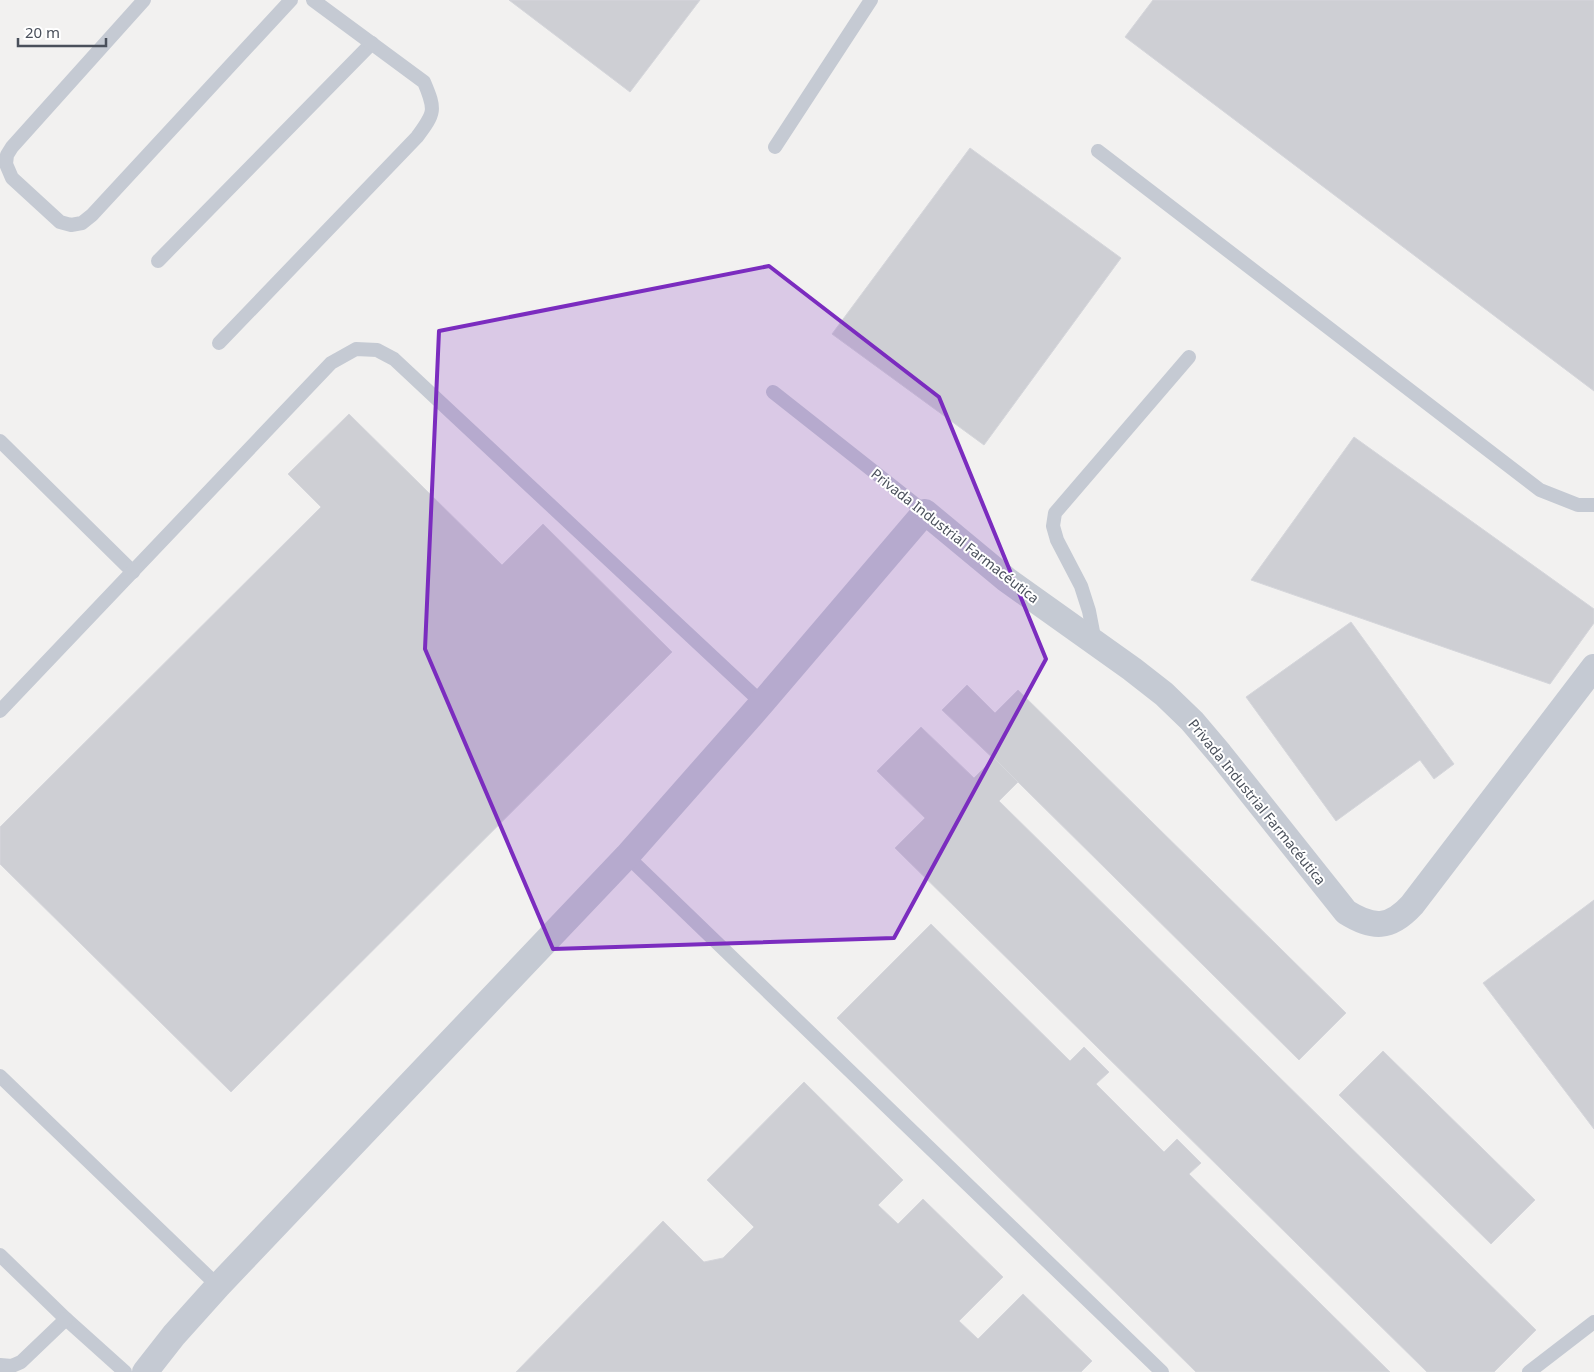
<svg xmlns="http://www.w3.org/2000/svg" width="1594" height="1372" font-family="'Noto Sans',sans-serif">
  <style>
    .building { fill: #cecfd4; stroke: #d5d6db }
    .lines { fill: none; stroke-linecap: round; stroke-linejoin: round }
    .service { stroke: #c5cad3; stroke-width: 14 }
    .minor { stroke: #c5cad3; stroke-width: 26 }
    .marked { fill: #7b2cbf; fill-opacity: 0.2; stroke: #7b2cbf; stroke-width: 4; stroke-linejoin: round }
    .labels { text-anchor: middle; stroke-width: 4; stroke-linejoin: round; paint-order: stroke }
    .street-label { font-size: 14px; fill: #4a505b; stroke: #fff }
  </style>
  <rect width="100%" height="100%" fill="#f2f1f0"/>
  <!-- building -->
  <g class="building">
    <polygon points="509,0 700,0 630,92"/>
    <polygon points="1153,0 1594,0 1594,391 1125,37"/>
    <polygon points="970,148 1121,258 984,445 832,334"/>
    <polygon points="349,414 502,565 543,524 672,652 231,1092 0,864 0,827 321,507 288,474"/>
    <polygon points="1354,437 1594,609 1594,623 1550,684 1251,580"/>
    <polygon points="1351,622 1454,764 1434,779 1420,760 1336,821 1246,697"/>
    <polygon points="967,685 995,713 1018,690 1346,1013 1299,1060 1018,782 942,710"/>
    <polygon points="921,727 974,778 994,758 1018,782 999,801 1536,1330 1494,1372 1427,1372 895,848 925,818 877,771"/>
    <polygon points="1594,900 1594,1129 1483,983"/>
    <polygon points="931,924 1070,1061 1084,1047 1109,1072 1096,1084 1164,1152 1177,1139 1201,1163 1189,1174 1390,1372 1196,1372 837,1018"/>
    <polygon points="1383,1051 1535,1200 1491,1244 1339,1095"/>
    <polygon points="804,1082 903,1180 878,1205 898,1224 923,1199 1003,1277 959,1321 978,1339 1023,1294 1092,1361 1081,1372 516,1372 663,1221 704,1262 723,1258 754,1227 707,1180"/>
  </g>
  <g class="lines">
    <!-- service -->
    <g class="service">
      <polyline points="144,0 12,147 7,155 6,164 12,178 60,222 71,225 82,223 92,215 291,0"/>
      <polyline points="775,147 871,0"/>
      <polyline points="1098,151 1540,490 1578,505 1594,505"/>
      <polyline points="158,261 372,43"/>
      <path d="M219 343 417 137C435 113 436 110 424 82L313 0"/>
      <polyline points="773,392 925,512"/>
      <polyline points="0,441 133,572"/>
      <polyline points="1095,642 1089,611 1081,586 1057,540 1053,526 1055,513 1189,357"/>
      <polyline points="0,711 331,363 356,349 377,350 394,359 762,703"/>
      <polyline points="627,856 1162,1372"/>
      <polyline points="0,1076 218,1286"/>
      <polyline points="0,1255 66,1319 125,1372"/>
      <polyline points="0,1365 12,1366 21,1362 66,1319"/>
      <polyline points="1529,1372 1594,1322"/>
    </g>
    <!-- minor -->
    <path class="minor" d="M145 1372 174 1335 218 1286 627 856 762 703 925 512 1007 580 1132 669 1164 694 1192 721 1220 754 1346 912C1373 929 1390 929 1412 905L1594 667"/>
  </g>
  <!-- marked area -->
  <path class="marked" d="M769 266 939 397 1046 659 894 938 553 949 425 649 439 331Z"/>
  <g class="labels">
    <!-- street labels -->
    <g class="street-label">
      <text transform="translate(955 536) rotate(38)" y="5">Privada Industrial Farmacéutica</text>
      <text transform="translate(1257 802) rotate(51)" y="5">Privada Industrial Farmacéutica</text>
    </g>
  </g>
  <!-- scale -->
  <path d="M18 38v8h88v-8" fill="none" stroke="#4a505b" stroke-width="2.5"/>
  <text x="25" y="38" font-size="15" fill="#4a505b" stroke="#ffffff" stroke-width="4" paint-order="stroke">20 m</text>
</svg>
